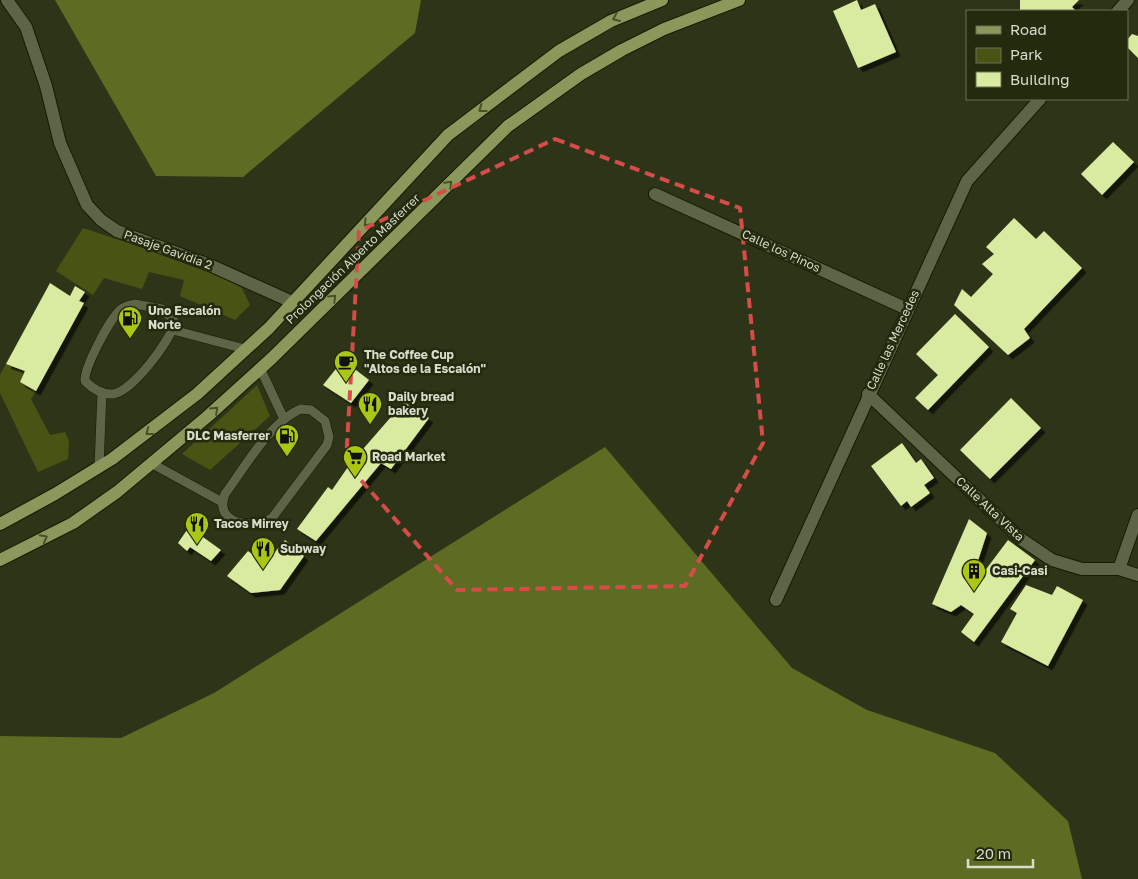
<svg xmlns="http://www.w3.org/2000/svg" width="1138" height="879" font-family="'Golos Text',sans-serif">
  <style>
    .green { fill: #485314 }
    .forest { fill: #5d6b23 }
    .building { fill: #d9eba1; filter: url(#shadow) }
    .lines { fill: none; stroke-linecap: round; stroke-linejoin: round }
    .lane-casing { stroke: #161b01; stroke-width: 10 }
    .street-casing { stroke: #161b01; stroke-width: 14 }
    .primary-casing { stroke: #161b01; stroke-width: 14 }
    .lane { stroke: #5d6546; stroke-width: 9 }
    .street { stroke: #5d6546; stroke-width: 12 }
    .primary { stroke: #8a985c; stroke-width: 12 }
    .oneway { stroke: #485029 }
    .marked { fill: none; stroke: #d64c49; stroke-width: 4; stroke-dasharray: 10 6; stroke-linejoin: round }
    .labels { text-anchor: middle; stroke-width: 5; stroke-linejoin: round; paint-order: stroke }
    .street-label { font-size: 12px; fill: #d7dccb; stroke: #242a0d }
    .poi-label { font-size: 12px; font-weight: bold; fill: #d7dccb; stroke: #242a0d; text-anchor: start }
  </style>
  <defs>
    <filter id="shadow"><feDropShadow dx="4.5" dy="4.5" stdDeviation="0" flood-color="#0009"/></filter>
  </defs>
  <rect width="100%" height="100%" fill="#2e3417"/>
  <!-- green -->
  <g class="green">
    <polygon points="83,228 211,270 242,288 250,305 235,320 180,296 184,280 149,272 142,289 104,278 93,295 56,271"/>
    <polygon points="6,364 25,371 20,382 36,391 31,399 50,435 65,432 69,441 68,459 38,472 0,393 0,375"/>
    <polygon points="257,385 270,416 210,470 182,454"/>
  </g>
  <!-- forest -->
  <g class="forest">
    <polygon points="55,0 421,0 415,33 243,177 156,176"/>
    <polygon points="605,447 792,668 867,710 995,753 1068,821 1082,879 0,879 0,736 121,738 214,693"/>
  </g>
  <!-- building -->
  <g class="building">
    <polygon points="857,0 861,10 875,4 896,52 858,68 833,11"/>
    <polygon points="1020,0 1079,0 1072,7 1076,11 1020,11"/>
    <polygon points="1132,34 1138,36 1138,58 1127,47 1127,40"/>
    <polygon points="1113,142 1134,162 1102,195 1081,174"/>
    <polygon points="1014,218 1036,239 1044,231 1082,268 1024,329 1030,338 1008,355 954,305 962,289 971,297 993,274 982,264 994,254 986,247"/>
    <polygon points="50,283 70,296 75,286 85,292 79,301 84,303 36,391 20,382 25,371 6,364"/>
    <polygon points="955,314 989,347 928,410 915,398 938,375 916,354"/>
    <polygon points="343,360 369,380 351,403 323,385"/>
    <polygon points="1011,398 1041,428 990,479 960,450"/>
    <polygon points="404,402 429,418 391,469 381,463 316,541 297,529 328,487 332,490 350,464"/>
    <polygon points="902,443 916,463 921,459 934,478 924,485 930,493 911,507 907,501 901,506 871,466"/>
    <polygon points="969,519 987,533 973,576 978,580 1008,540 1035,560 974,642 961,632 974,614 961,605 951,612 932,604"/>
    <polygon points="189,527 221,550 211,561 190,547 187,551 178,543"/>
    <polygon points="285,540 304,556 280,590 251,593 227,576 248,551 265,564"/>
    <polygon points="1026,585 1052,595 1057,586 1083,600 1048,666 1001,642 1017,613 1010,609"/>
  </g>
  <g class="lines">
    <!-- lane casing -->
    <g class="lane-casing">
      <g id="lane">
        <path d="M135 304 162 309 175 322C171 340 132 392 113 394 102 395 92 388 85 381 84 368 111 315 123 308 126 306 131 305 135 304Z"/>
        <polyline points="173,330 245,349"/>
        <polyline points="260,368 284,419"/>
        <path d="M301 409 311 410 325 421 329 437 327 445 272 518C252 530 213 524 225 494 244 468 271 421 301 409Z"/>
        <polyline points="151,463 222,502"/>
        <polyline points="99,467 102,392"/>
      </g>
    </g>
    <!-- street casing -->
    <g class="street-casing">
      <g id="street">
        <polyline points="7,0 26,27 46,86 60,143 87,205 101,220 117,231 212,266 292,302"/>
        <polyline points="1118,11 1128,0"/>
        <polyline points="655,194 907,309"/>
        <polyline points="868,394 1021,539 1052,560 1082,569 1119,569 1138,575"/>
        <polyline points="1119,569 1138,515"/>
        <polyline points="776,600 967,181 1040,99"/>
      </g>
    </g>
    <!-- primary casing -->
    <g class="primary-casing">
      <g id="primary">
        <polyline points="0,524 55,494 112,459 197,394 269,328 448,135 559,51 611,21 662,0"/>
        <polyline points="0,560 73,523 117,492 208,416 272,358 508,126 581,74 622,50 664,29 739,0"/>
      </g>
    </g>
    <!-- lane -->
    <use href="#lane" class="lane"/>
    <!-- street -->
    <use href="#street" class="street"/>
    <!-- primary -->
    <use href="#primary" class="primary"/>
  </g>
  <!-- one-way arrows -->
  <defs><path id="oneway-chevron" d="M-2-3.5L2.5 0L-2 3.5" fill="none" stroke-width="1.6" stroke-linecap="round" stroke-linejoin="round" transform="scale(1.25)"/></defs>
  <g class="oneway">
    <use href="#oneway-chevron" transform="translate(616 18) rotate(157)"/>
    <use href="#oneway-chevron" transform="translate(482 109) rotate(143)"/>
    <use href="#oneway-chevron" transform="translate(449 184) rotate(-45)"/>
    <use href="#oneway-chevron" transform="translate(367 223) rotate(133)"/>
    <use href="#oneway-chevron" transform="translate(333 298) rotate(-44)"/>
    <use href="#oneway-chevron" transform="translate(215 410) rotate(-43)"/>
    <use href="#oneway-chevron" transform="translate(149 432) rotate(142)"/>
    <use href="#oneway-chevron" transform="translate(44 538) rotate(-28)"/>
  </g>
  <!-- marked area -->
  <path class="marked" d="M555 139 740 208 763 443 685 586 457 590 346 463 359 231Z"/>
  <!-- icons -->
  <defs>
    <g id="fuel-pin" transform="scale(1.25)"><path d="M0 17L-7.5 6A9.5 9.5 0 1 1 7.5 6Z" fill="#abc615" stroke="#242a0d"/><path d="M-5.5-6h7V0h2V4h1.3V-2.5L3-4.5l.8-.8L6-3V5H2.5V1h-1V6h-7ZM-4.2-4.7v3.2H.2V-4.7Z" fill="#111"/></g>
    <g id="cafe-pin" transform="scale(1.25)"><path d="M0 17L-7.5 6A9.5 9.5 0 1 1 7.5 6Z" fill="#abc615" stroke="#242a0d"/><path d="M-5.5-4.5H6V0H3Q3 3.5 0 3.5H-2.5Q-5.5 3.5-5.5 0ZM3-3.2v2h1.7v-2ZM-6 4.5H4V6H-6Z" fill="#111"/></g>
    <g id="restaurant-pin" transform="scale(1.25)"><path d="M0 17L-7.5 6A9.5 9.5 0 1 1 7.5 6Z" fill="#abc615" stroke="#242a0d"/><path d="M-5-6h1v4h1v-4h1v4h1v-4h1v5L-1.5 .5V6h-2V.5L-5-1ZM5-6V6H3V1.5H1.5Q1.5-4 5-6Z" fill="#111"/></g>
    <g id="supermarket-pin" transform="scale(1.25)"><path d="M0 17L-7.5 6A9.5 9.5 0 1 1 7.5 6Z" fill="#abc615" stroke="#242a0d"/><path d="M-6-5.5h2.5l.6 2H6L4.5 2H-2.5L-4.4-4H-6ZM-1.5 3.2a1.3 1.3 0 1 0 .1 0ZM3 3.2a1.3 1.3 0 1 0 .1 0Z" fill="#111"/></g>
    <g id="building-pin" transform="scale(1.25)"><path d="M0 17L-7.5 6A9.5 9.5 0 1 1 7.5 6Z" fill="#abc615" stroke="#242a0d"/><path d="M-4-6H4V6H1V3H-1V6H-4ZM-2.5-4.3h1.7v1.8h-1.7ZM.8-4.3h1.7v1.8H.8ZM-2.5-1h1.7V.8h-1.7ZM.8-1h1.7V.8H.8Z" fill="#111"/></g>
  </defs>
  <g fill-rule="evenodd">
    <use href="#fuel-pin" x="130" y="318"/>
    <use href="#cafe-pin" x="346" y="362"/>
    <use href="#restaurant-pin" x="370" y="404"/>
    <use href="#fuel-pin" x="287" y="436"/>
    <use href="#supermarket-pin" x="355" y="457"/>
    <use href="#restaurant-pin" x="197" y="524"/>
    <use href="#restaurant-pin" x="263" y="549"/>
    <use href="#building-pin" x="974" y="571"/>
  </g>
  <g class="labels">
    <!-- street labels -->
    <g class="street-label">
      <text transform="translate(168 250) rotate(20)" y="4">Pasaje Gavidia 2</text>
      <text transform="translate(781 251) rotate(25)" y="4">Calle los Pinos</text>
      <text transform="translate(353 259) rotate(-44)" y="4">Prolongación Alberto Masferrer</text>
      <text transform="translate(893 340) rotate(-65)" y="4">Calle las Mercedes</text>
      <text transform="translate(990 509) rotate(43)" y="4">Calle Alta Vista</text>
    </g>
    <!-- poi labels -->
    <g class="poi-label">
      <text x="148" y="315">Uno Escalón<tspan x="148" dy="14">Norte</tspan></text>
      <text x="364" y="359">The Coffee Cup<tspan x="364" dy="14">"Altos de la Escalón"</tspan></text>
      <text x="388" y="401">Daily bread<tspan x="388" dy="14">bakery</tspan></text>
      <text x="270" y="440" text-anchor="end">DLC Masferrer</text>
      <text x="372" y="461">Road Market</text>
      <text x="214" y="528">Tacos Mirrey</text>
      <text x="280" y="553">Subway</text>
      <text x="992" y="575">Casi-Casi</text>
    </g>
  </g>
  <!-- legend -->
  <rect x="966" y="10" width="162" height="90" fill="#242a0d" stroke="#6c7159"/>
  <rect x="976" y="26" width="25" height="8" fill="#8a985c" stroke="#6c7159"/>
  <text x="1010" y="35" font-size="15" fill="#d7dccb">Road</text>
  <rect x="976" y="48" width="25" height="15" fill="#485314" stroke="#6c7159"/>
  <text x="1010" y="60" font-size="15" fill="#d7dccb">Park</text>
  <rect x="976" y="72" width="25" height="15" fill="#d9eba1" stroke="#6c7159"/>
  <text x="1010" y="85" font-size="15" fill="#d7dccb">Building</text>
  <!-- scale -->
  <path d="M968 859v8h65v-8" fill="none" stroke="#d7dccb" stroke-width="2.5"/>
  <text x="976" y="859" font-size="15" fill="#d7dccb" stroke="#242a0d" stroke-width="4" paint-order="stroke">20 m</text>
</svg>
